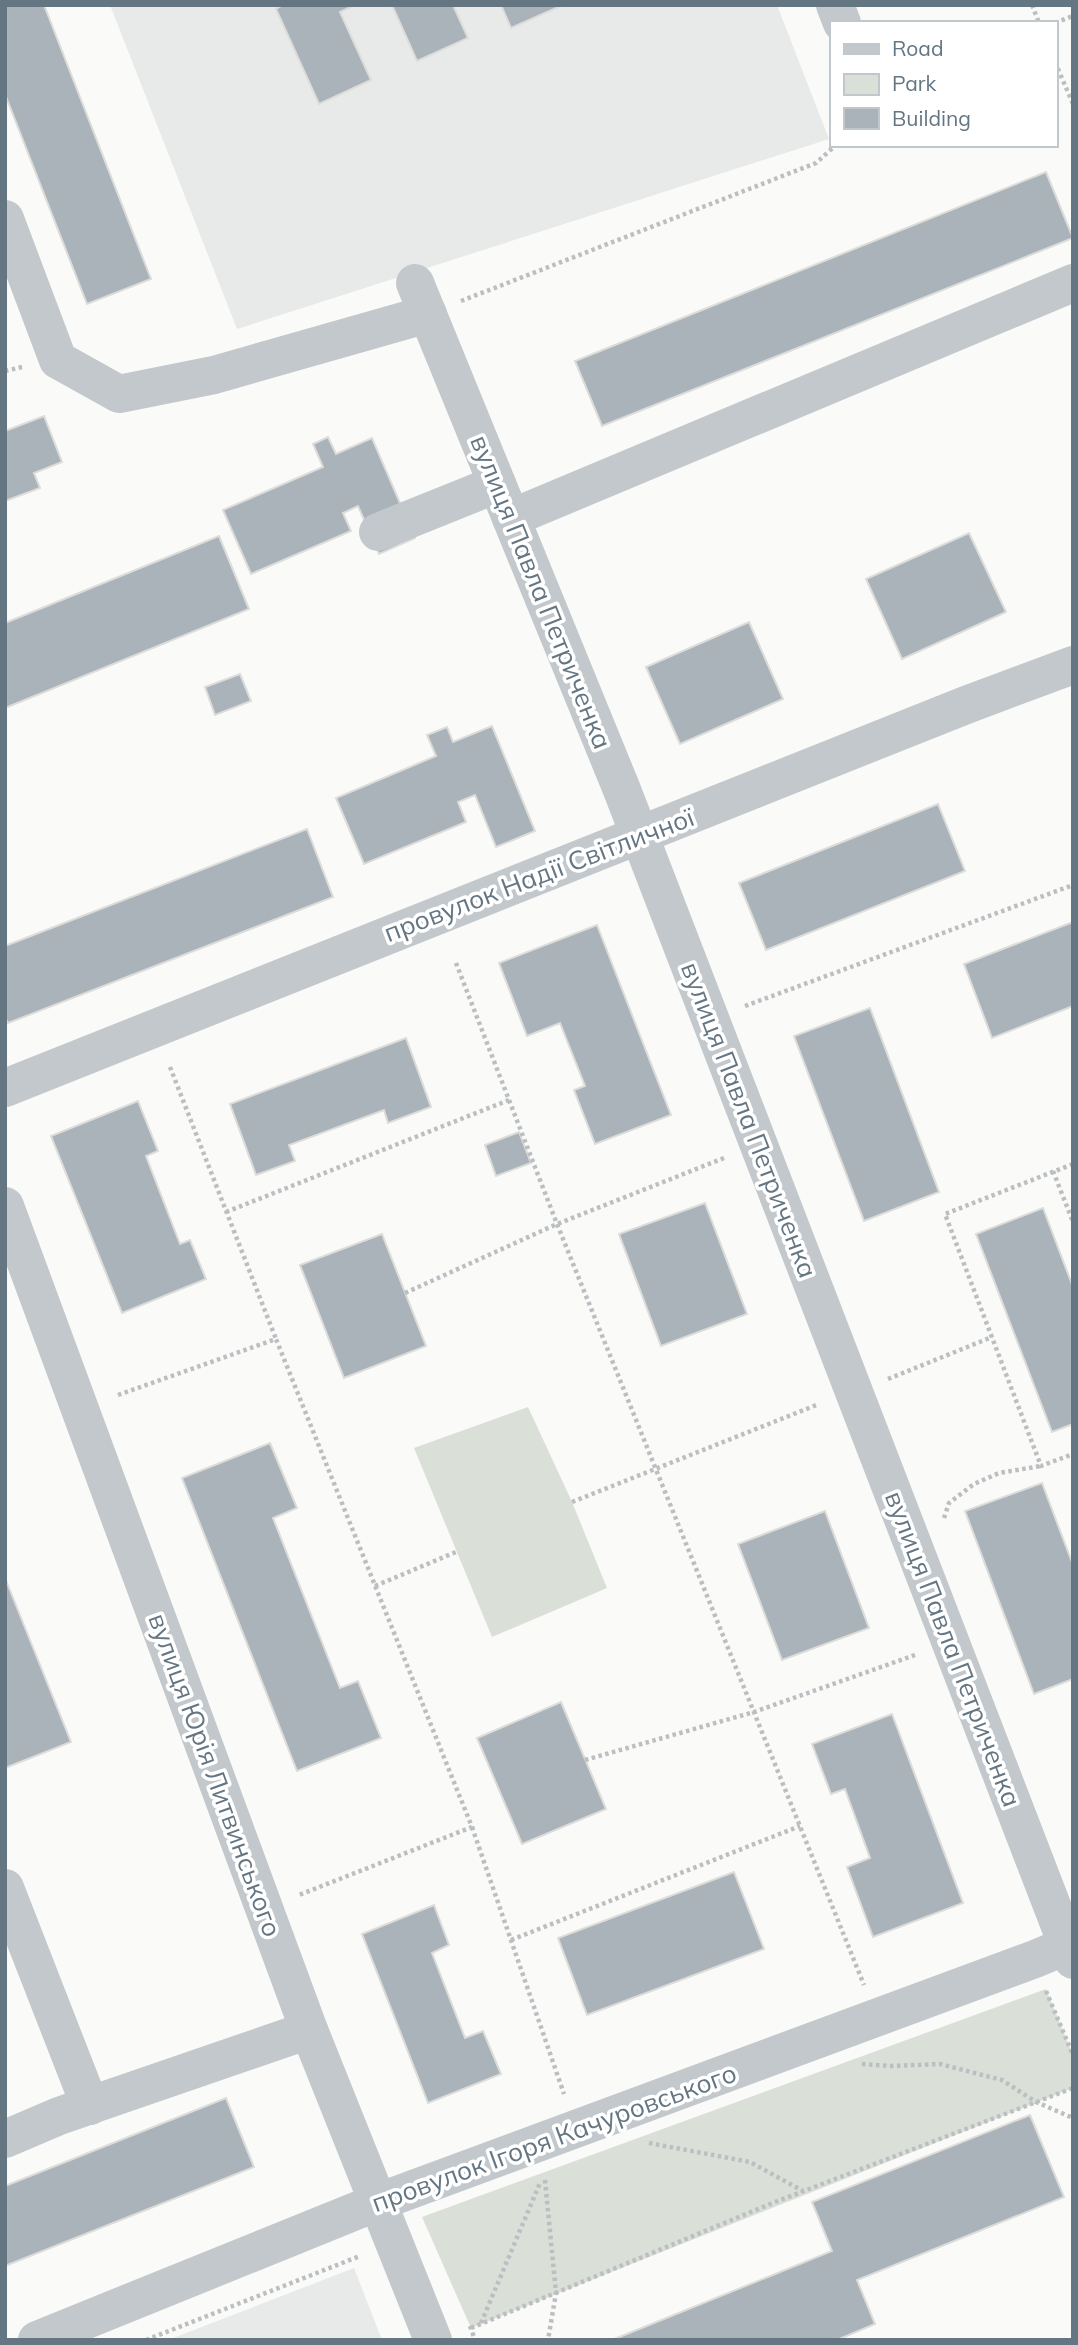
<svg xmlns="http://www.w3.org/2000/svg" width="1078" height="2345" font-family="Mulish,sans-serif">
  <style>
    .built { fill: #e8e9e9 }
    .green { fill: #dadfd7 }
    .building { fill: #aab3b9; stroke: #dcdcda; stroke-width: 2 }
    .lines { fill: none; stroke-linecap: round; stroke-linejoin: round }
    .path { stroke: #bbbfc2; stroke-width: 4.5; stroke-dasharray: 3.5 3.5; stroke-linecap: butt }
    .minor { stroke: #c3c8cc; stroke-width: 38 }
    .labels { text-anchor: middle; stroke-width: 7; stroke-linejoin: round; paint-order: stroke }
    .street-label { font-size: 26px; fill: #657683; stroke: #fff }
  </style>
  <rect width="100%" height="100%" fill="#fafaf8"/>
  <!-- built -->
  <g class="built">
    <polygon points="110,5 777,5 829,139 237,329"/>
    <polygon points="354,2268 382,2340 168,2340"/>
  </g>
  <!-- green -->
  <g class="green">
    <polygon points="528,1407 572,1502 607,1588 492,1637 414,1448"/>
    <polygon points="1046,1989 1073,2055 1073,2088 471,2328 422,2217"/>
  </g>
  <!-- building -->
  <g class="building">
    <polygon points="5,5 44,5 151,279 87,304 5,94"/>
    <polygon points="283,5 355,5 340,12 371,80 319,104 276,9"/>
    <polygon points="392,5 453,5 468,38 417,61"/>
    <polygon points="501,5 563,5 511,28"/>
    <polygon points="1046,172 1073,238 602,426 575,361"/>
    <polygon points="44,416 62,462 34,473 40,488 5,501 5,431"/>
    <polygon points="328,437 336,454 372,438 415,538 379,554 358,506 343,513 351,531 251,574 223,510 323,467 313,444"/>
    <polygon points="969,533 1006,612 902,659 866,579"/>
    <polygon points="219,536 249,609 5,708 5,623"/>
    <polygon points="749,622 783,699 680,744 646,667"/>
    <polygon points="240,674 251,701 215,715 205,687"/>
    <polygon points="492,726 535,831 496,847 475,795 458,802 466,822 364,864 336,798 436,756 427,735 447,727 453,742"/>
    <polygon points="938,804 965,871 766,950 739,883"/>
    <polygon points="307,829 333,897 8,1023 5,1017 5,946"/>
    <polygon points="1073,922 1073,1006 992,1038 964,964"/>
    <polygon points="597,925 671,1115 595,1144 574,1090 585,1086 560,1023 527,1036 499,963"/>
    <polygon points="870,1008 939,1192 864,1221 794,1036"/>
    <polygon points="406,1038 431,1107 388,1123 384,1110 289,1145 295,1161 256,1175 230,1104"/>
    <polygon points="138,1101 158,1151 146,1156 180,1244 190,1240 206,1279 122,1313 51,1136"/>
    <polygon points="519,1132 531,1163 496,1176 485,1145"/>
    <polygon points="705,1203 747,1314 661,1346 619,1234"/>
    <polygon points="1043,1208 1073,1287 1073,1424 1052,1432 976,1234"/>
    <polygon points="382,1234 426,1346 344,1378 300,1265"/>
    <polygon points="270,1443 297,1508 273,1518 340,1688 358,1681 381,1738 297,1771 182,1478"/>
    <polygon points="1042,1483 1073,1565 1073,1679 1034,1694 965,1511"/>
    <polygon points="825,1511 869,1628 782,1660 738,1544"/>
    <polygon points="5,1578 71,1742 5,1768"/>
    <polygon points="561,1702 606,1809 522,1844 477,1738"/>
    <polygon points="892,1714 963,1903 873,1937 847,1867 870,1858 845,1789 831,1794 812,1744"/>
    <polygon points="734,1872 764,1949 587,2015 558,1938"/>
    <polygon points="434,1905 449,1945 432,1953 465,2038 483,2031 501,2074 428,2103 362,1934"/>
    <polygon points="226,2098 254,2167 5,2266 5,2186"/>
    <polygon points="1030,2115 1064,2197 857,2280 875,2324 837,2340 612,2340 832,2251 812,2202"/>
  </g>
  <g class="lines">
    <!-- path -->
    <g class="path">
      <polyline points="1032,5 1039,23"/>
      <polyline points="1055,23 1073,16"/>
      <polyline points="1055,62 1073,104"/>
      <polyline points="461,301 816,163 836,145"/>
      <polyline points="5,371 22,367"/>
      <polyline points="456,963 557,1224 864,1985"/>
      <polyline points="745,1006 1073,885"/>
      <polyline points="170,1067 276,1339"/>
      <polyline points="1073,1164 945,1214 1041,1466 1073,1454"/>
      <polyline points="1053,1171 1073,1222"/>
      <polyline points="226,1212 509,1100"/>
      <polyline points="405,1293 557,1224 724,1158"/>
      <polyline points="888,1379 992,1337"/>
      <polyline points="118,1395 276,1339 472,1827 299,1895"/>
      <polyline points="572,1502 819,1404"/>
      <polyline points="944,1518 949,1503 974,1484 999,1473 1041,1466"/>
      <polyline points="375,1586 456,1552"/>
      <polyline points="585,1760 754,1712 915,1655"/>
      <polyline points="472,1827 564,2094"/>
      <polyline points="511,1940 800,1826"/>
      <polyline points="1046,1991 1073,2055"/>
      <polyline points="862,2064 892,2066 940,2064 1002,2080 1036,2102 1073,2118"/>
      <polyline points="649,2143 750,2162 803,2191"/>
      <polyline points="545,2180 556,2293 548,2340"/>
      <polyline points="481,2323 540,2183"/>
      <polyline points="470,2326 475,2340"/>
      <polyline points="471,2328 775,2202 1073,2088"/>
      <polyline points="146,2340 360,2256"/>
    </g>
    <!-- minor -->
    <g class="minor">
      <polyline points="835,5 842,23"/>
      <polyline points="5,219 58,360 119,394 214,375 428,314"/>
      <polyline points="415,283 622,790 1073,1960"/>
      <polyline points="511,518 1073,283"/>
      <polyline points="378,532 497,484"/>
      <polyline points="5,1088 966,705 1073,665"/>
      <polyline points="5,1206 309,2030 433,2340"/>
      <polyline points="5,1888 90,2106"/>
      <polyline points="5,2139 59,2116 309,2030"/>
      <polyline points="37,2340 378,2202 1035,1959 1073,1943"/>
    </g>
  </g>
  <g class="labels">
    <!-- street labels -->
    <g class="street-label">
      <text transform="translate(541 592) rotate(68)" y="9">вулиця Павла Петриченка</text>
      <text transform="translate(539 875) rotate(-21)" y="9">провулок Надії Світличної</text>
      <text transform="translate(749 1120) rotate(69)" y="9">вулиця Павла Петриченка</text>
      <text transform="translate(953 1649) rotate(69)" y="9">вулиця Павла Петриченка</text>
      <text transform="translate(215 1775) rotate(70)" y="9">вулиця Юрія Литвинського</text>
      <text transform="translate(554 2138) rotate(-20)" y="9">провулок Ігоря Качуровського</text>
    </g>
  </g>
  <!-- border -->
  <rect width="1078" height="2345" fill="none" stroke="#657683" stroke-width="14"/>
  <!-- legend -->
  <rect x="830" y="21" width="228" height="126" fill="#ffffff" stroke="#c1c8cd" stroke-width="2"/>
  <rect x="844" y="44" width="35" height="10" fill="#c3c8cc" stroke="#c1c8cd" stroke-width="2"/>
  <text x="892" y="56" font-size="21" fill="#657683">Road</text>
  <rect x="844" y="74" width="35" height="21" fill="#dadfd7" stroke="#c1c8cd" stroke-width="2"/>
  <text x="892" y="91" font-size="21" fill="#657683">Park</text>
  <rect x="844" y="108" width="35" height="21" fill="#aab3b9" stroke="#c1c8cd" stroke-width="2"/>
  <text x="892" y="126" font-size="21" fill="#657683">Building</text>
</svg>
